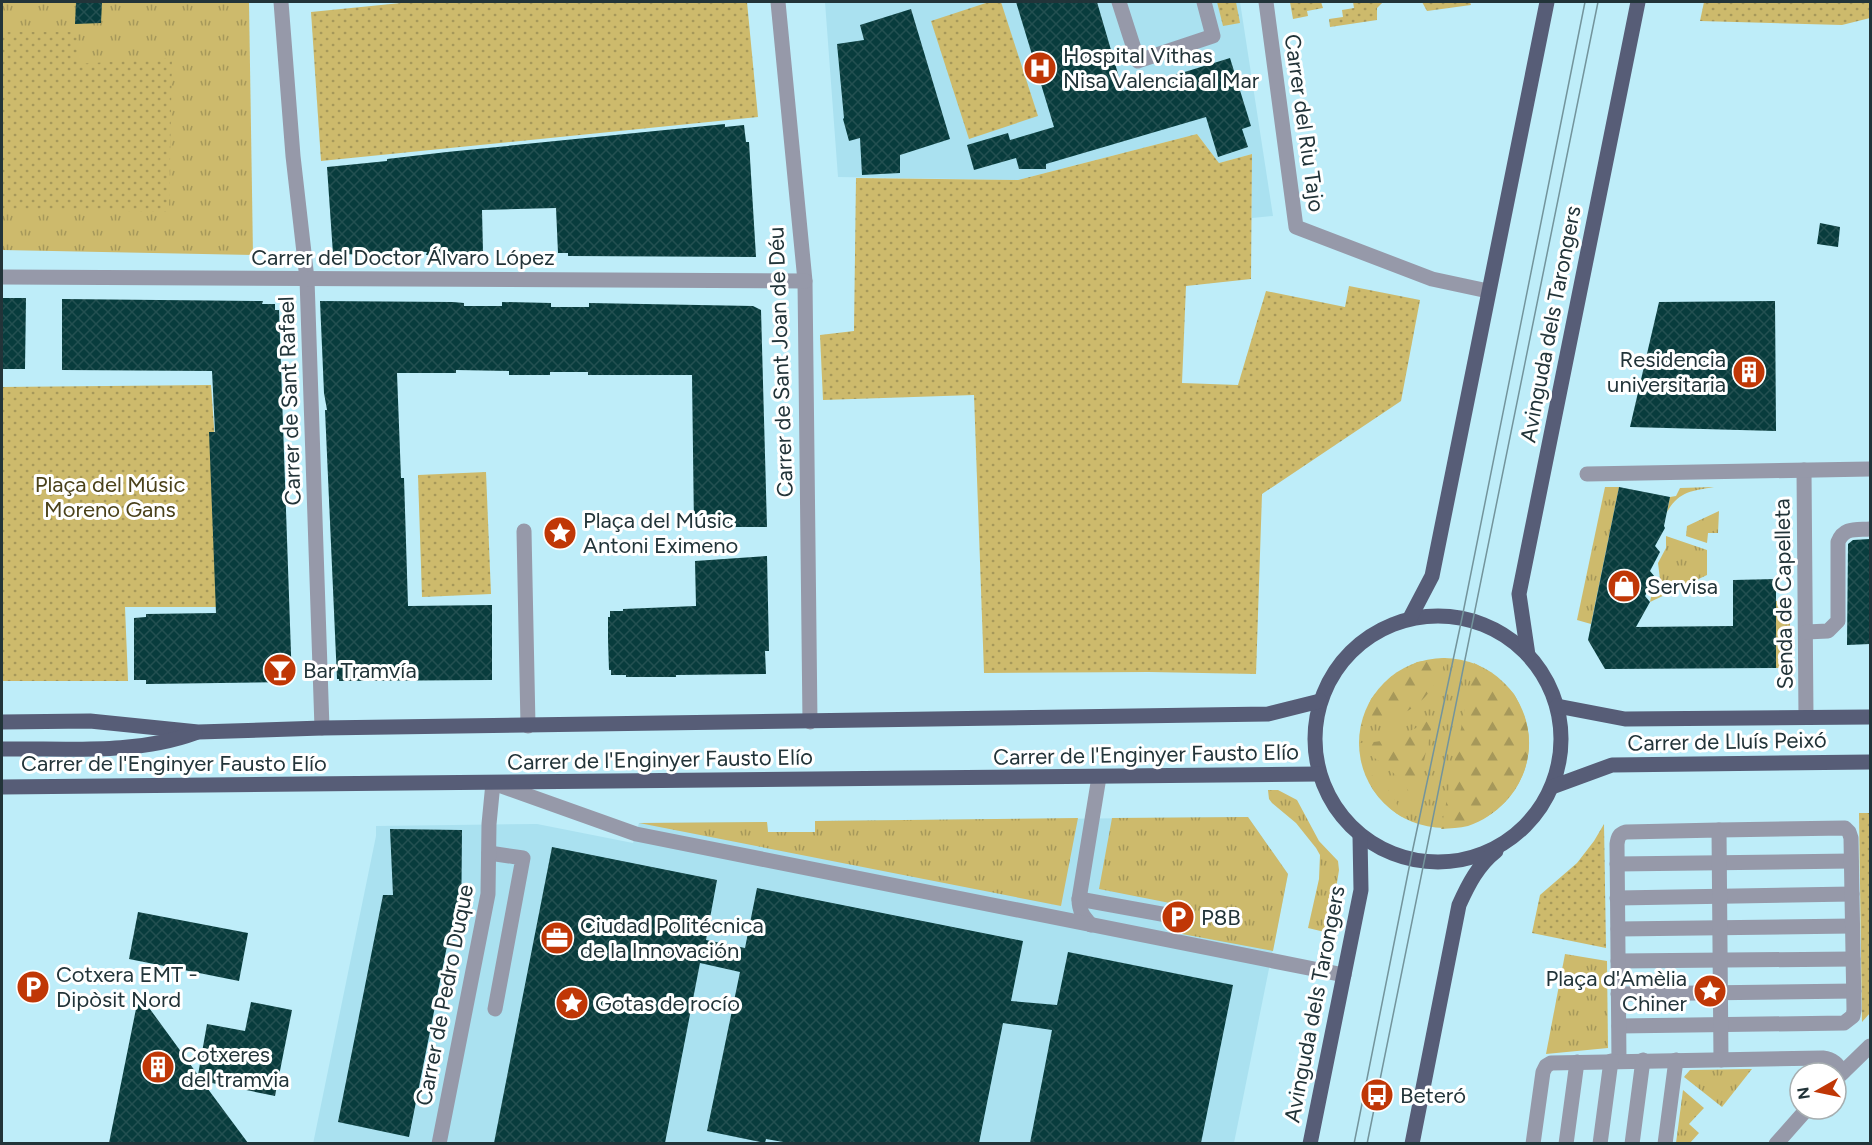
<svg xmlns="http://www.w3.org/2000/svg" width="1872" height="1145" font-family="Figtree,sans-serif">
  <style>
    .built { fill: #aae1f0 }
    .grass { fill: url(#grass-tufts) }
    .forest { fill: url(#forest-firs) }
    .park { fill: url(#park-dots) }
    .building { fill: url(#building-cross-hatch) }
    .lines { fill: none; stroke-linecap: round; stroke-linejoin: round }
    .minor { stroke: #9699a9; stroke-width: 15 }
    .major { stroke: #575d77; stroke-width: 15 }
    .tram { stroke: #73949c; stroke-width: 1.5 }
    .labels { text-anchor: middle; stroke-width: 6; stroke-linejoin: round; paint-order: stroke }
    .poi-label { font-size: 22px; fill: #223439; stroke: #fff; text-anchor: start }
    .street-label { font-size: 22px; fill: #223439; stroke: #fff }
    .park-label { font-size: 22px; fill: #4a411a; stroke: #fff }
  </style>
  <defs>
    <pattern id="grass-tufts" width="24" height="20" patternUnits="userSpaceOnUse" patternTransform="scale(1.5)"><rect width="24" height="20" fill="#cdba6c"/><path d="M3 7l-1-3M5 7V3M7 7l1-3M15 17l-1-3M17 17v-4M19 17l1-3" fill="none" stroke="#a6985a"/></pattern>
    <pattern id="forest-firs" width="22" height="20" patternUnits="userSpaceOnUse" patternTransform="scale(1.5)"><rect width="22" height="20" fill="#cdba6c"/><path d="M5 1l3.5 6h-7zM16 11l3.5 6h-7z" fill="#a6985a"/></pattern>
    <pattern id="park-dots" width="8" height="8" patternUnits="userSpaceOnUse" patternTransform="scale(1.5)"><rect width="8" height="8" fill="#cdba6c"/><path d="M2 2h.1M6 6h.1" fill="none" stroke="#a6985a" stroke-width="1.8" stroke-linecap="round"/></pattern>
    <pattern id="building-cross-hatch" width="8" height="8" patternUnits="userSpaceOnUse" patternTransform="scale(1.5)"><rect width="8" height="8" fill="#083c3d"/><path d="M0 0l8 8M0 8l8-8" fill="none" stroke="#235051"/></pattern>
  </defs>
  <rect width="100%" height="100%" fill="#beedf9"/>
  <!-- built -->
  <g class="built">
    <polygon points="825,2 1240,2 1273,216 1252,218 1252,154 1219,163 1197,134 1018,180 838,177"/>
    <polygon points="1248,817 1288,874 1234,1143 313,1144 376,836 376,826 537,824 633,843 639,823 767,822 768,832 815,832 815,821"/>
  </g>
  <!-- grass -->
  <g class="grass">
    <polygon points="2,2 249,2 253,255 2,250"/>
    <polygon points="1605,487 1619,487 1591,624 1577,620"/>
    <path d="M1714 487C1692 491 1679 491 1667 512L1670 497 1676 496 1680 488Z"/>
    <polygon points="1719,511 1718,533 1708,533 1707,543 1686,536 1687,526"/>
    <polygon points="1666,536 1707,550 1707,575 1650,602 1653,587 1660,579 1658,563 1666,548"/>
    <rect x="1776" y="601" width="14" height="67"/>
    <circle cx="1444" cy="743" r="85"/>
    <polygon points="1268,790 1278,790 1297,800 1319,841 1338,861 1339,870 1329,933 1308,928 1319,879 1320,855 1316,848 1296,823 1272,803 1269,799"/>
    <polygon points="1248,817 1288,874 1273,951 1182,934 1182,932 1176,930 1180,905 1099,889 1112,818"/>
    <polygon points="1078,818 1061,906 639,823 767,822 768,832 815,832 815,821"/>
    <polygon points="1565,954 1607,961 1608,1048 1546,1054"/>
    <polygon points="1752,1069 1722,1107 1684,1077 1690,1070"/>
    <polygon points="1683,1090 1704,1108 1689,1124 1699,1133 1690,1143 1676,1143"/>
  </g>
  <!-- forest -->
  <g class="forest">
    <path d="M1446 658C1433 702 1405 719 1361 726L1371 699 1391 677 1417 662Z"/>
    <path d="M1474 663C1490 672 1503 680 1514 694 1517 699 1520 705 1522 711 1543 756 1515 810 1468 826 1460 828 1450 828 1441 829Z"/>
    <path d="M1434 716 1415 801C1400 776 1386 764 1360 749V743C1390 742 1410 734 1434 716Z"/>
    <path d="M1365 771C1386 783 1394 795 1402 817 1385 806 1371 792 1365 771Z"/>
  </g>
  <!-- park -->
  <g class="park">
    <polygon points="411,2 747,2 758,117 321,161 311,12"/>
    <polygon points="989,2 1001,2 1038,116 969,139 931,21"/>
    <polygon points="1217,2 1236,2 1240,23 1223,26"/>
    <polygon points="1290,2 1321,2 1323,8 1307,11 1308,16 1293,19"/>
    <polygon points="1353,2 1383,2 1377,8 1377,20 1330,27 1329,19 1343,17 1342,10 1354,8"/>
    <polygon points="1422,2 1470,2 1471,5 1427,11"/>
    <polygon points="1704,2 1870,2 1870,18 1842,25 1700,21"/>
    <polygon points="2,32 77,32 77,64 172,58 169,212 2,209"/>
    <polygon points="1197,134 1219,163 1252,154 1251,279 1186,286 1182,383 1238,385 1266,291 1345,307 1349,286 1420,300 1401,401 1262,494 1256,674 1149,672 984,673 974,395 823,400 820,335 854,331 856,178 1018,180"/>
    <polygon points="211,385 227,607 125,607 128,681 2,681 2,387"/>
    <polygon points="486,472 491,594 422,597 418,475"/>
    <polygon points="1859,813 1870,813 1870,1013 1862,1022"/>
    <polygon points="1604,824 1606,948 1532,933 1540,895 1577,863 1594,841"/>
  </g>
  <!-- building -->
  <g class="building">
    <polygon points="76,2 102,2 101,23 75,24"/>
    <polygon points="1016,2 1097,2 1123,91 1230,58 1251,126 1242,129 1248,147 1218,157 1206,117 1046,164 1046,169 1019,169 1016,158 974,170 967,145 1008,133 1010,140 1054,127"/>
    <polygon points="911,9 950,139 900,155 900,173 862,175 860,138 849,141 843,119 844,118 837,44 864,40 860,25"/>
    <polygon points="725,124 725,127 744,125 746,142 749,142 756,257 568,256 568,253 558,253 556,208 482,210 483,252 473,252 472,256 426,255 427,252 389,251 388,255 333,254 327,167 387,161 387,159 447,152"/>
    <polygon points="1820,223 1840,227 1838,247 1817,244"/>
    <polygon points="2,298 26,298 25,369 2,369"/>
    <polygon points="62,299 263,301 262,304 275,304 275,310 279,310 292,682 146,684 146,680 134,680 134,618 146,617 146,614 216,613 209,432 215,432 212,371 62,370"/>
    <polygon points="320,301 453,302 464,303 464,306 502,306 502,302 551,303 551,307 589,307 589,303 753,306 761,310 767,527 694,527 692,375 588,375 588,372 550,372 550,375 509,375 509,371 456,370 456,373 397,373 401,478 404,478 408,606 492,605 492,680 339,681 339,679 337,679 325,410 327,410 324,393"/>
    <polygon points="1775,301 1776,431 1630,427 1659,302"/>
    <polygon points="1619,487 1670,497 1664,526 1665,528 1655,546 1660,552 1650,571 1655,577 1645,596 1650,602 1636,627 1733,626 1733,580 1776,579 1776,668 1605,669 1588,640"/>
    <polygon points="1870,539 1870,644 1847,645 1848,544 1853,540"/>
    <polygon points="767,556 769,651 765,651 766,674 676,675 676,677 626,677 626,675 611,675 611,670 609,670 608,640 608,617 610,617 610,611 623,611 623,609 696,606 695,561"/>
    <polygon points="390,829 462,830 461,938 448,941 409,1137 338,1122 383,895 393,895"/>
    <polygon points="552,847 717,880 706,940 745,948 757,888 1023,941 1011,1001 1057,1005 1068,952 1233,985 1201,1143 1030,1143 1052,1030 1003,1023 979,1143 789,1143 766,1139 765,1143 707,1131 740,972 700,963 665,1143 494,1143"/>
    <polygon points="138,912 248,933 239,981 129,959"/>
    <polygon points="139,994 198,1075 207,1024 245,1031 251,1002 292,1010 275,1096 202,1081 248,1143 109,1143"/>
  </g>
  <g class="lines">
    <!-- minor -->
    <g class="minor">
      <polyline points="281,2 293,156 307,279 322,728"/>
      <polyline points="778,2 805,281 810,722"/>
      <polyline points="1119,2 1138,61 1213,36 1204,2"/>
      <polyline points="1266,2 1296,227 1432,279 1488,291"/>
      <polyline points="2,277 805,281"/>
      <polyline points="1804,470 1806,717"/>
      <polyline points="1587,474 1870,469"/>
      <polyline points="524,531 528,726"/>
      <path d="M1806 632 1828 631 1838 621V542C1844 527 1856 530 1870 529"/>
      <polyline points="489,853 523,858 495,1009"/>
      <polyline points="1617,864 1851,861"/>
      <polyline points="1617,898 1852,894"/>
      <polyline points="1079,899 1178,917"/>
      <path d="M1091 925C1083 916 1079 911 1079 899L1099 777"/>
      <polyline points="1618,929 1852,926"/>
      <polyline points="1618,961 1853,959"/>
      <polyline points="1618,994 1854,991"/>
      <polyline points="1619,1026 1844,1023 1853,1016 1854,1010 1851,838 1849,832 1845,828 1719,830"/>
      <path d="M1619 1061 1617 844C1618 837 1619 834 1626 832L1719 830 1721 1060"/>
      <polyline points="1836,1079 1870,1046"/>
      <polyline points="439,1144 488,894 489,824 493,783 636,834 1344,975"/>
      <path d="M1533 1144 1543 1072 1546 1066 1551 1063 1823 1058C1833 1059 1837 1064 1843 1072"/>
      <polyline points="1566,1144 1577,1062"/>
      <polyline points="1600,1144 1611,1061"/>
      <polyline points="1632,1144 1643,1060"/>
      <polyline points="1665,1144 1676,1060"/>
      <polyline points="1776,1144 1807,1109"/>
    </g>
    <!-- major -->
    <g class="major">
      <circle cx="1438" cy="739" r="123"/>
      <polyline points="1410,618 1432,576 1547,2"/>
      <polyline points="1528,655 1519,594 1638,2"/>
      <polyline points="1557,706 1625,719 1870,717"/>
      <polyline points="2,722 90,721 198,732 322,728 1268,714 1320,701"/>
      <path d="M2 749C65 748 135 755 195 733"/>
      <polyline points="2,787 1319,774"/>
      <polyline points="1552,787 1612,765 1870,762"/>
      <polyline points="1310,1144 1361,890 1360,836"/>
      <path d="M1412 1144 1459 905C1468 885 1478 865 1496 851"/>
    </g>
    <!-- tram -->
    <g class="tram">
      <polyline points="1354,1144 1412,853 1462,618 1585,2"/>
      <polyline points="1367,1144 1598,2"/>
    </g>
  </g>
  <!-- icons -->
  <defs>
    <g id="hospital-disc" transform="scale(1.725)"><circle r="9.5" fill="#c03706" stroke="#fff"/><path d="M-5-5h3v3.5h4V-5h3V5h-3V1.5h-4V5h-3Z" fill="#fff"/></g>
    <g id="building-disc" transform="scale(1.725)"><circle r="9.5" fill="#c03706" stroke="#fff"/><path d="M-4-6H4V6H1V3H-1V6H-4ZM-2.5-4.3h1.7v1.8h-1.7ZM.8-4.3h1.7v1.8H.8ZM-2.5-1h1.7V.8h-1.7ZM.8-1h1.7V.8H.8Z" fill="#fff"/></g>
    <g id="sight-disc" transform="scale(1.725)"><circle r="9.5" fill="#c03706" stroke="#fff"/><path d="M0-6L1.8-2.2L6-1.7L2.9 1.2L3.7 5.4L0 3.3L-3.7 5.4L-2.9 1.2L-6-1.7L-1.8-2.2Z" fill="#fff"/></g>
    <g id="shop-disc" transform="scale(1.725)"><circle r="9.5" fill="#c03706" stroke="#fff"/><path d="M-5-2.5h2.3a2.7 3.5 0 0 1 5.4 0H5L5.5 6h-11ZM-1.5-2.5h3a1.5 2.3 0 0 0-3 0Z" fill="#fff"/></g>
    <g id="bar-disc" transform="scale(1.725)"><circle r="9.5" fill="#c03706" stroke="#fff"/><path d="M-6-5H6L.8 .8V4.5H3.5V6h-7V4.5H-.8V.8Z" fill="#fff"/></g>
    <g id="parking-disc" transform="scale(1.725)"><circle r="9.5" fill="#c03706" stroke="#fff"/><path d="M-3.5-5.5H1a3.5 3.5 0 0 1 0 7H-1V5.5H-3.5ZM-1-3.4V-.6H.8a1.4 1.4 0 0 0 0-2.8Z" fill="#fff"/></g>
    <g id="office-disc" transform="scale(1.725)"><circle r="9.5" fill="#c03706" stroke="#fff"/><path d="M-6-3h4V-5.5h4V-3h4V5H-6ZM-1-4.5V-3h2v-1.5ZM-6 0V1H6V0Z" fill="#fff"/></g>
    <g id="bus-disc" transform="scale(1.725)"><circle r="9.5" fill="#c03706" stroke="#fff"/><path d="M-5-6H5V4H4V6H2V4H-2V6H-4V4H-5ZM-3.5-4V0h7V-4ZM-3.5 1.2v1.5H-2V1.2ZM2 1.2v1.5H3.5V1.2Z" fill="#fff"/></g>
  </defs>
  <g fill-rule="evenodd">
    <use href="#hospital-disc" x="1040" y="68"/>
    <use href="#building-disc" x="1749" y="372"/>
    <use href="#sight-disc" x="560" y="533"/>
    <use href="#shop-disc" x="1624" y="586"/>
    <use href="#bar-disc" x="280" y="670"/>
    <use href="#parking-disc" x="1178" y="917"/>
    <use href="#office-disc" x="557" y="938"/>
    <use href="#parking-disc" x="33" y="987"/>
    <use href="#sight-disc" x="1710" y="991"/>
    <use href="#sight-disc" x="572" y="1003"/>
    <use href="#building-disc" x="158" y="1067"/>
    <use href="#bus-disc" x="1377" y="1095"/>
  </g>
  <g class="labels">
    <!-- poi labels -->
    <g class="poi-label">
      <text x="1063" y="63">Hospital Vithas<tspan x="1063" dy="25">Nisa Valencia al Mar</tspan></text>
      <text x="1726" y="367" text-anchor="end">Residencia<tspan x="1726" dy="25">universitaria</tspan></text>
      <text x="583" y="528">Plaça del Músic<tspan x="583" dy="25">Antoni Eximeno</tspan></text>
      <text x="1647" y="594">Servisa</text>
      <text x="303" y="678">Bar Tramvía</text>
      <text x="1201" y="925">P8B</text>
      <text x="580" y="933">Ciudad Politécnica<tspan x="580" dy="25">de la Innovación</tspan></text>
      <text x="56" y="982">Cotxera EMT -<tspan x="56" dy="25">Dipòsit Nord</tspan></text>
      <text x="1687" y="986" text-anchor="end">Plaça d'Amèlia<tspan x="1687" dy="25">Chiner</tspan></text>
      <text x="595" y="1011">Gotas de rocío</text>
      <text x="181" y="1062">Cotxeres<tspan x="181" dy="25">del tramvia</tspan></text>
      <text x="1400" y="1103">Beteró</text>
    </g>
    <!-- street labels -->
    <g class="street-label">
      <text transform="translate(1305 123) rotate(82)" y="8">Carrer del Riu Tajo</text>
      <text x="403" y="265">Carrer del Doctor Álvaro López</text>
      <text transform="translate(1550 324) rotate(-79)" y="8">Avinguda dels Tarongers</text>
      <text transform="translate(780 362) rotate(-92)" y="8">Carrer de Sant Joan de Déu</text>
      <text transform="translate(289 401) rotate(-92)" y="8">Carrer de Sant Rafael</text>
      <text transform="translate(1783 594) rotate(-91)" y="8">Senda de Capelleta</text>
      <text transform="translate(1727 741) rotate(-1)" y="8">Carrer de Lluís Peixó</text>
      <text transform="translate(1146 754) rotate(-1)" y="8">Carrer de l'Enginyer Fausto Elío</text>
      <text transform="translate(660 759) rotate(-1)" y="8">Carrer de l'Enginyer Fausto Elío</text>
      <text x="174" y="771">Carrer de l'Enginyer Fausto Elío</text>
      <text transform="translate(444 995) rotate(-79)" y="8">Carrer de Pedro Duque</text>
      <text transform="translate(1314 1004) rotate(-79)" y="8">Avinguda dels Tarongers</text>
    </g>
    <!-- park labels -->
    <g class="park-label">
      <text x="110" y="492">Plaça del Músic<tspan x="110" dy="25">Moreno Gans</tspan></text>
    </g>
  </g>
  <!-- border -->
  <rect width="1872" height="1145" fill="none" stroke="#223439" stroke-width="6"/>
  <!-- north arrow -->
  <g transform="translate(1818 1091) rotate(261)"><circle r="28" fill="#ffffff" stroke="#a7aeb0" stroke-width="1.5"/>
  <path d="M0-4.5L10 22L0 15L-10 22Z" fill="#c03706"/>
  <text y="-9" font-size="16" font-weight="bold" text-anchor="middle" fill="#223439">N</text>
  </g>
</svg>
